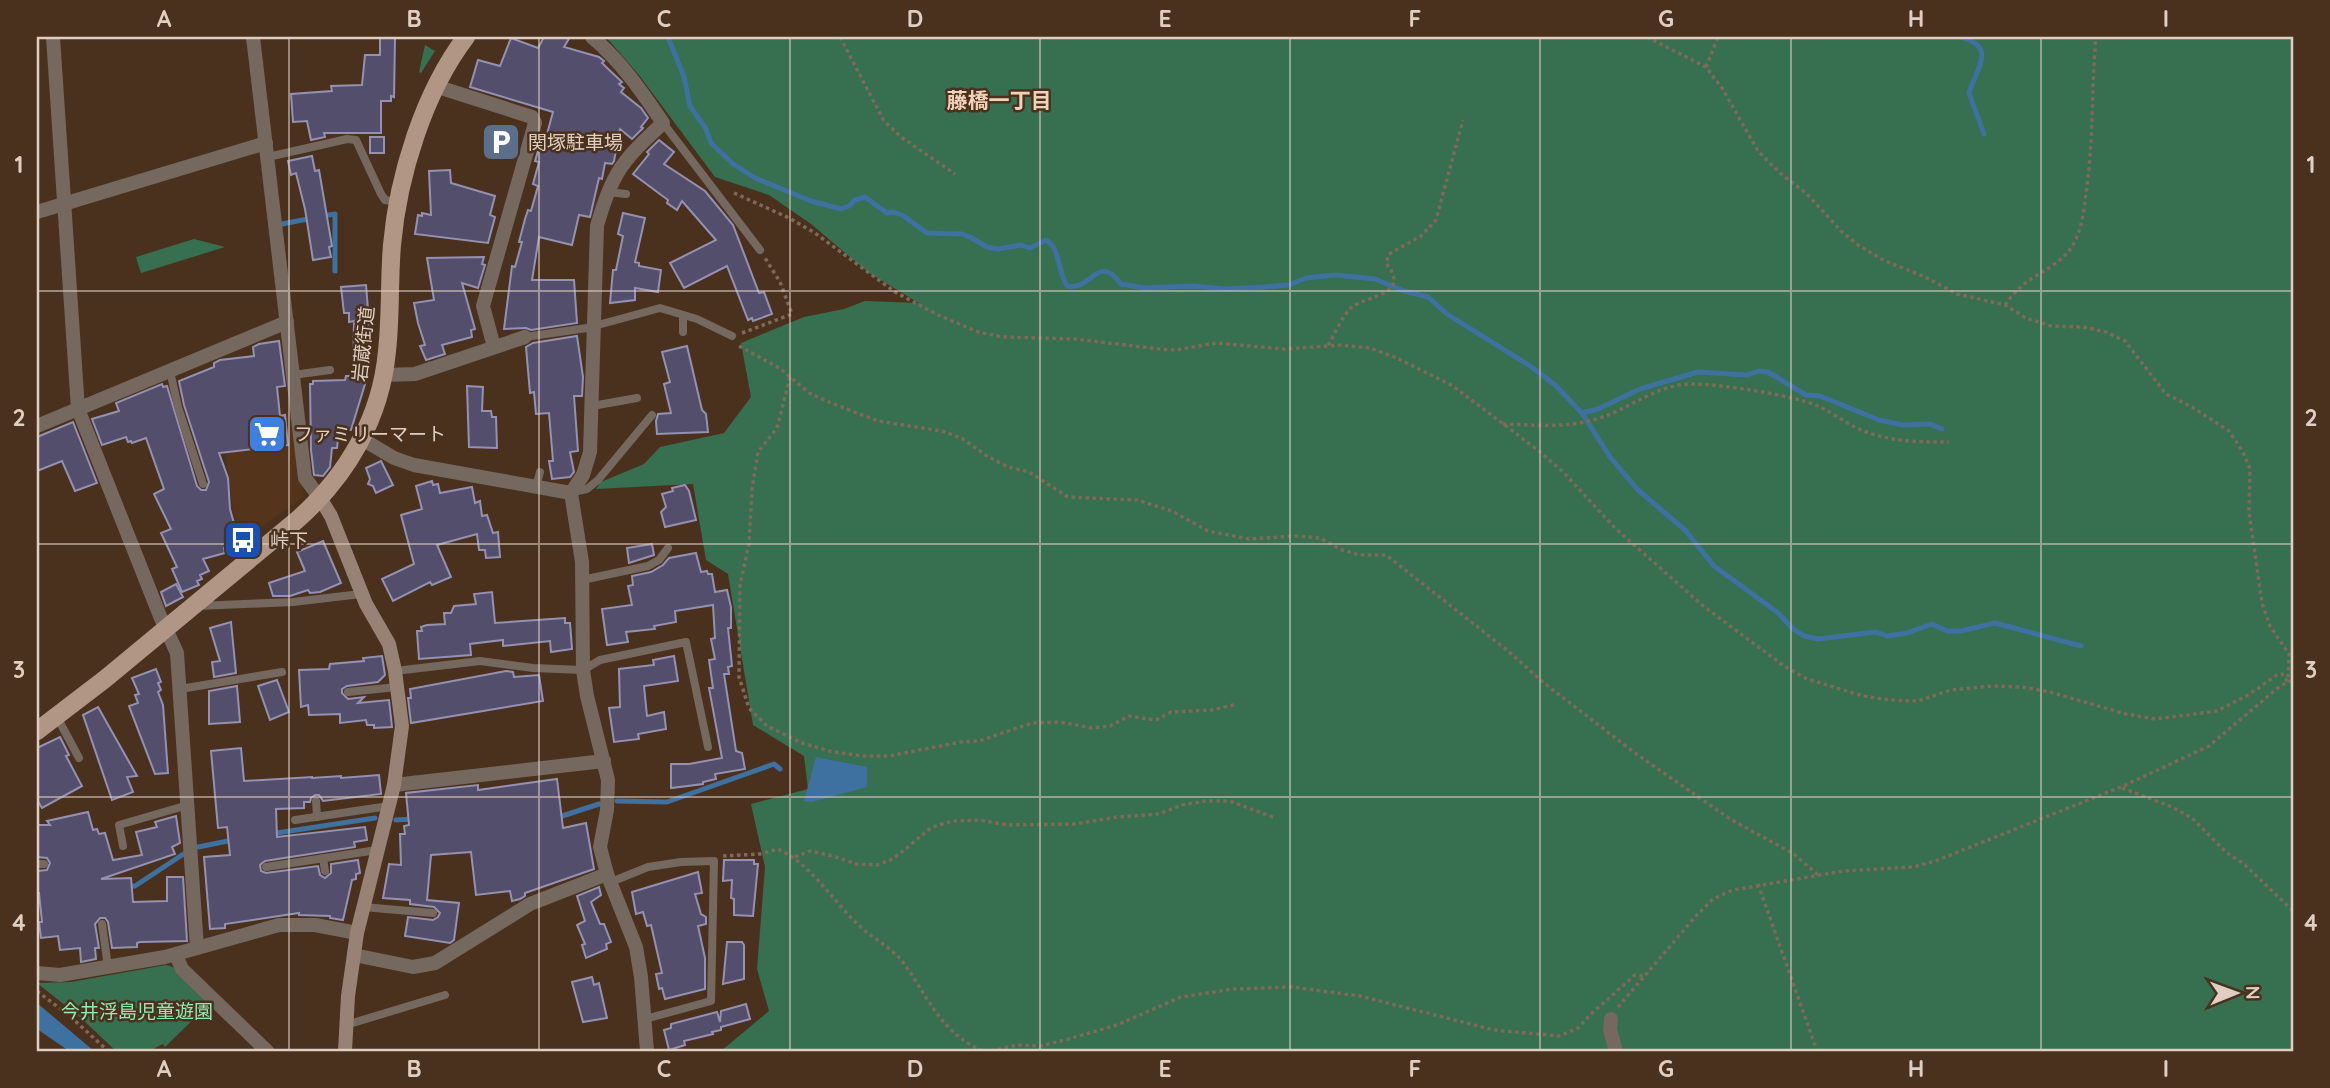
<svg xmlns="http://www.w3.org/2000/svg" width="2330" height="1088" font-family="Quicksand,'Noto Sans JP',sans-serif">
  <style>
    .built { fill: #54351c }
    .green { fill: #367050 }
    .water { fill: #3e70a0 }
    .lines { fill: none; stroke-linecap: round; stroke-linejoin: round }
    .stream { stroke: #3e70a0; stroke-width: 5 }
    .building { fill: #524e6c; stroke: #9491b2; stroke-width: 2 }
    .path { stroke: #7f6958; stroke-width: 3.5; stroke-dasharray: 3.5 3.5; stroke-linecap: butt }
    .lane { stroke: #75685f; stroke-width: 8 }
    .street { stroke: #75685f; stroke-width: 14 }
    .secondary { stroke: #988275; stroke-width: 14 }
    .primary { stroke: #b29685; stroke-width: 18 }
    .grid { fill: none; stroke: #dfcfc3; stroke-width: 2; stroke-opacity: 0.55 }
    .labels { text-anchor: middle; stroke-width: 5; stroke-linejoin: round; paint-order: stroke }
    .poi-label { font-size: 19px; fill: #dfcfc3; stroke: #4a311d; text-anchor: start }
    .street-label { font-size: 19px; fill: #dfcfc3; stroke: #4a311d }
    .park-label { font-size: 19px; fill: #8beeb4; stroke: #4a311d }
    .neighbourhood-label { font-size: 21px; font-weight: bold; fill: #f2d1b9; stroke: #4a311d }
    .neatline { fill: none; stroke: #dfcfc3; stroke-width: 2.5 }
    .grid-label { font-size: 23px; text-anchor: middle; font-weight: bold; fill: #dfcfc3 }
  </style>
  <rect width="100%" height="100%" fill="#4a311d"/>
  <!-- built -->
  <polygon class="built" points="293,412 304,497 244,539 233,511 222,420"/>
  <!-- green -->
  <g class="green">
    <polygon points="606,37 2293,37 2293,1051 721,1051 769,1011 757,969 765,867 751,804 808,789 804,756 753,725 728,574 706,560 693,484 596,489 601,482 644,464 660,447 724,433 751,397 741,343 804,317 844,309 865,301 919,303 869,273 811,224 769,195 715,177 639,75"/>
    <polygon points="425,45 435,51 421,73 419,72"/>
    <polygon points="194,239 225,247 141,273 136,257"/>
    <path d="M166 965C183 968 199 991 211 1002L165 1047 163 1044 149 1051H116L81 1018 37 983 71 982Z"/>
  </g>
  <!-- water -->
  <g class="water">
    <polygon points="816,757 867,767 867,787 812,802 804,801"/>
    <polygon points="37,1003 94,1051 69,1051 37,1029"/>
  </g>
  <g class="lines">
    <!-- stream -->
    <g class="stream">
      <path d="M668 37 684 77 690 106 706 129 711 143 732 163 755 178 811 201 841 209 849 206 855 200 865 197 887 213 893 212 902 215 927 233 962 234 970 237 987 247 998 249 1021 245 1030 248 1046 240C1060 248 1058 272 1067 286 1093 291 1097 252 1121 284L1145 288 1194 286 1225 289 1264 287 1289 285 1306 278 1335 275 1375 279 1404 291 1428 297 1447 314 1530 366 1555 385 1582 413 1610 457 1638 490 1685 530 1714 566 1777 612 1793 629 1804 636 1818 639 1876 632 1887 636 1907 633 1932 624 1947 631H1961L1995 623 2081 646"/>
      <path d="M1961 37C1997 47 1977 68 1969 93L1984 134"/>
      <polyline points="322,216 335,214 335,271"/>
      <polyline points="282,224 313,218"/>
      <polyline points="1582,413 1598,409 1640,389 1698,372 1747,375 1759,371 1768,372 1806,395 1820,396 1879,420 1903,425 1930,424 1942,429"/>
      <polyline points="617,801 667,802 774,764 780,769"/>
      <polyline points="556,818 599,804"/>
      <polyline points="396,820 413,819"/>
      <polyline points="270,834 375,818"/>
      <polyline points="198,847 233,840"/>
      <polyline points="125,887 135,886 185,853"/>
    </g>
  </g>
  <!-- building -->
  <g class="building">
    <polygon points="380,37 395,37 394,97 391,96 391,101 381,101 381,133 324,133 325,137 311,140 307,121 293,122 291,94 332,91 331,86 362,85 365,55 380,55"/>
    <polygon points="544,37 570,37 564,47 599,57 604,61 602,63 622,82 619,84 624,88 621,92 641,108 648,118 641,127 643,128 632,139 620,129 614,161 612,164 605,163 602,179 599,178 590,217 579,215 572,245 539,237 532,280 574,280 577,323 531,330 526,328 504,329 512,266 515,267 522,242 519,242 525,219 528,210 531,211 538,186 533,184 539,162 535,161 540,144 544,145 553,112 470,87 478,60 500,66 511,38 538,48"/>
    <rect x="370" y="137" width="14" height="16"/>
    <polygon points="659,140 674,152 664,164 705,191 733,225 759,293 764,292 772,314 753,321 752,318 748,320 727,266 684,288 670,263 716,240 682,201 677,210 667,203 668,200 633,174 649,154 647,152"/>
    <polygon points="312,156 315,171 319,170 332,246 329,247 331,257 313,260 305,209 296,173 291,175 288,161"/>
    <polygon points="450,170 451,183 495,196 490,215 495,217 488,243 415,234 418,215 422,216 422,213 431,215 429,171"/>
    <polygon points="623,213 645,218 635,262 639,263 639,266 661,270 658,292 635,288 635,300 610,303 613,270 616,270 623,236 618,234"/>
    <polygon points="484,257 482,264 485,265 478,288 462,283 475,329 471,330 472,337 442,345 445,354 426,360 420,346 425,345 418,323 414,303 434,300 427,258"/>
    <polygon points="366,285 370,334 369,371 351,430 339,429 337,448 332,448 330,467 323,476 314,475 311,450 310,384 313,384 313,381 345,380 346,376 353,376 354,321 349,322 349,313 344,313 341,287"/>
    <polygon points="577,336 583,377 582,396 574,396 578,451 570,452 574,472 570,477 552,479 549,461 553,461 549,413 536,414 534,392 530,393 526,347 533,343"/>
    <polygon points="279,341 285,386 277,387 280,416 285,415 288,445 219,453 228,478 230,509 239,541 233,543 234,546 224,548 225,553 203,559 209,571 200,575 202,579 197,581 199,585 182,592 172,569 177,567 161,533 171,529 154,494 164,489 146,438 132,443 131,441 128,442 126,437 102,445 92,419 119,411 116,403 162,384 163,387 167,386 197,486 201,490 206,490 209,482 184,405 179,381 214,367 214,363 220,360 254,356 253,347 259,344"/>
    <polygon points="687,346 702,410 706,414 708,432 657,434 656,421 658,414 671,413 664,384 670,382 662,352"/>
    <polygon points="467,386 483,387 482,411 491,411 492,417 496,417 497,448 469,447"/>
    <polygon points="73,422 97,483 75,491 62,461 37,471 37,437"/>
    <polygon points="381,461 393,485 376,493 373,486 368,484 370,479 366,468"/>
    <polygon points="432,481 433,485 438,484 440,493 472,487 475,503 480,501 482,516 487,515 493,533 498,532 500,557 486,558 485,550 479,550 477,534 437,545 451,577 432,585 430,582 393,601 382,579 414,564 401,515 422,509 416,486"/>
    <polygon points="685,485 689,491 696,520 665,527 661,512 666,507 662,494 673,491 672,488"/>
    <polygon points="323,541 341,583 320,592 310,593 308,590 290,596 273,596 269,583 305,571 297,552"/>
    <polygon points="652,544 654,555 629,563 627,548"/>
    <polygon points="696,553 701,572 707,571 708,574 712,574 715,592 727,590 731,607 731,628 728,628 732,666 728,667 729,674 724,674 736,751 742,753 745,769 715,774 716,779 703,782 703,784 671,788 671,764 689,764 722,758 709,688 713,688 709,660 715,659 711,639 715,638 713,605 675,611 676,622 654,626 655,629 626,632 628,642 607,645 602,609 632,605 628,586 633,585 632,576 651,572 663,565 669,558"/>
    <polygon points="176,584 183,597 166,606 161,592"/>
    <polygon points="492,592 495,623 565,618 565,623 570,623 572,649 551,652 550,641 503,646 503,640 470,644 471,655 419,659 417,631 422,631 421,627 427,625 445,624 444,613 451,613 454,606 476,604 474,594"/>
    <polygon points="231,622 236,673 214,677 212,662 220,661 210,628"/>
    <polygon points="382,656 385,675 378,682 347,686 342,689 342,693 348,699 364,697 358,703 389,700 392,727 374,728 374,725 367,725 366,720 340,723 340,714 309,715 308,705 301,707 299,670 329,669 330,664 364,661 363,658"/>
    <polygon points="674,656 678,681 644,686 647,716 664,712 666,729 638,734 639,739 614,742 609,708 620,707 619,669 654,665 653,660"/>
    <polygon points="156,669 161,682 158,683 161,690 158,692 163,705 168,773 155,774 129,706 138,703 135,695 139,694 132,678"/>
    <polygon points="506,671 513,672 514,677 539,675 543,701 411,723 408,698 411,698 410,689"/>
    <polygon points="277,680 289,712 270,720 258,686"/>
    <polygon points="237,686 240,722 209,724 209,691"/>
    <polygon points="98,707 137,776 127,777 133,792 112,800 83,715"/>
    <polygon points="60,737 69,755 66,756 82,786 42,808 37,800 37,748"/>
    <polygon points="241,748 244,781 312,777 312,778 341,776 341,778 379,775 381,794 323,801 319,795 315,795 311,798 310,802 304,802 304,808 276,809 277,837 365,827 367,840 354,842 355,847 265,861 260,865 261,871 266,873 318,866 320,875 325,878 331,873 331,864 358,860 360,873 356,874 356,879 352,880 343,920 330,918 330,916 299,915 299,913 225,924 225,928 210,929 204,857 230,855 227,827 218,828 211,751"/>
    <polygon points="557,779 563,828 586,823 594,869 525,893 525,896 520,899 512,901 510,891 476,895 471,852 431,855 427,900 459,903 454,940 450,943 405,936 408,917 433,920 438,917 440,913 434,907 410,904 410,900 383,898 389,864 401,865 400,834 405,834 404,826 409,825 406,793 478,785 478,790"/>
    <polygon points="88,812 93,830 97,829 99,834 105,833 113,860 142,855 136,832 157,827 155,822 176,816 180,843 172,847 175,854 101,879 131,878 133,902 167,901 167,877 183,877 187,941 140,942 137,943 137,947 112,948 108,922 105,918 100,918 95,924 99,948 95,948 96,959 81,962 80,948 60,950 58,936 41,938 39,922 42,922 39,893 37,893 37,871 47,870 50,863 47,858 37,857 37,825 50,825 47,821"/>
    <polygon points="724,860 754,860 754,864 758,864 753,916 734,915 734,899 731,898 732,880 723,881"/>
    <polygon points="698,872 702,893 695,894 701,914 706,917 706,924 698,926 705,958 705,989 665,999 662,988 659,989 656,974 662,973 651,925 647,926 643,912 636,914 632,892"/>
    <polygon points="599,887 601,895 591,902 600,924 604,924 611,942 606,944 607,949 586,958 582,945 585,944 577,925 585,921 577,896"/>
    <polygon points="727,942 742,942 744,945 744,979 723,984"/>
    <polygon points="592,977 594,985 599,983 607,1018 583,1022 572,982"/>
    <polygon points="746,1004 750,1019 721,1027 721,1030 712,1032 713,1034 684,1041 685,1045 669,1050 664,1030 671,1028 671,1024 717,1012 720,1022 721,1011"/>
  </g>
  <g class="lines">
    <!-- path -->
    <g class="path">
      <polyline points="840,37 884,121 901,137 955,174"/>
      <polyline points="1647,37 1706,67 1722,88 1758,151 1780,173 1806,193 1841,231 1858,245 1885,261 1923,276 1957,294 2005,305 2026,318 2051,326 2083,327 2106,332 2125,341 2166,394 2192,407 2229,431 2243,452 2250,469 2249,512 2262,603 2270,626 2289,654 2288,682"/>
      <polyline points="1706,67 1718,37"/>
      <polyline points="734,193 789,218 815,233 895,292 938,315 978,332 1003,337 1075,339 1160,349 1176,350 1216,343 1284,349 1340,345 1370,348 1397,358 1453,386 1539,451 1563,472 1615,528 1702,605 1784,666 1807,679 1863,696 1890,700 1918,701 1951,690 1993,686 2022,687 2050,692 2126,714 2155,719 2217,711 2248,695 2277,675 2282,674 2288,682"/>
      <path d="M2005 305C2010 298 2016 291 2023 285 2039 272 2062 264 2073 245 2082 229 2084 210 2086 193 2094 141 2091 89 2096 37"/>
      <polyline points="742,333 792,314 780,282 765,258"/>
      <path d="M1328 345C1335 334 1342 316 1352 307 1368 295 1412 295 1386 263L1389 254 1421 236 1436 220 1463 120"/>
      <polyline points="739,346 781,369 809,393 829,402 878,421 942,431 963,439 987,456 1008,467 1029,472 1068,497 1137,500 1172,511 1208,531 1249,539 1296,536 1320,538 1340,549 1359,555 1386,555 1507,650 1544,683 1635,753 1730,819 1794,854 1818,875"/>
      <polyline points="790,377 777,428 758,452 752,489 749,544 740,585 739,677 749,708 767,726 802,743 833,752 864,756 889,756 961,742 979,741 1032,723 1060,722 1092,728 1110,726 1129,716 1156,720 1171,712 1212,710 1237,704"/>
      <path d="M1503 424C1533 425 1564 428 1593 420 1628 411 1655 384 1692 384 1721 384 1792 395 1818 406 1831 412 1843 421 1855 427 1885 442 1917 442 1949 442"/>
      <polyline points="2122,788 2172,807 2192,818 2227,853 2244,864 2293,911"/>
      <path d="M723 856 760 854 778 849C814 866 834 904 864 930 877 941 895 950 905 965 930 1000 941 1033 983 1051"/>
      <polyline points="795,857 810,851 833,856 856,864 877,865 893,859 932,827 953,821 980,820 1007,825 1075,824 1117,817 1159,814 1182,805 1206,801 1230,801 1275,818"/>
      <polyline points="1758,884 1817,1051"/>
      <polyline points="37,991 72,1018 108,1051"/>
      <polyline points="1618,1007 1695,917 1713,899 1733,890 1843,871 1913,867 1935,861 2121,787 2209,746 2280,686 2293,680"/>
      <polyline points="991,1051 1017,1045 1040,1046 1065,1040 1117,1025 1181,997 1233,989 1292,987 1360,996 1494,1030 1559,1036 1578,1028 1590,1015 1635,975 1644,976"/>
    </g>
    <!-- lane -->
    <g class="lane">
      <polyline points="663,123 760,250"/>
      <polyline points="268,157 347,139 356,140 381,194 385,200 398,202"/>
      <polyline points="607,192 626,194"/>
      <polyline points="683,332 683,316"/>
      <polyline points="525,337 587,328 660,308 697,319 732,336"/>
      <polyline points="170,371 178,407 203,484"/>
      <polyline points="293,375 330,370"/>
      <polyline points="592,406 637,398"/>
      <polyline points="536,487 540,472"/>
      <polyline points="573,492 587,489 598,480 652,415"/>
      <polyline points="582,580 648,566 659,560 668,548"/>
      <polyline points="197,606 293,602 361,594"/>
      <polyline points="395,671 480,661 533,668 583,670 600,660 686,642 708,747"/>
      <polyline points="180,689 282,672"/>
      <polyline points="348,692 397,687"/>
      <polyline points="57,717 79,758"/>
      <polyline points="316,801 317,817"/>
      <polyline points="295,820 389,806"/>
      <polyline points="123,846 119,825 188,805"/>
      <polyline points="323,858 325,871"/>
      <polyline points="37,864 44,864"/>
      <polyline points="266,867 377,850"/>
      <polyline points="611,882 648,867 681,862 714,861 711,1001 645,1019"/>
      <polyline points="363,907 433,913"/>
      <polyline points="102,924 108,967"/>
      <polyline points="346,1025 445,995"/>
    </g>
    <!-- street -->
    <g class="street">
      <polyline points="53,37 78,409 160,616 177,653 197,948"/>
      <polyline points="253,37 305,478 320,498"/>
      <path d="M592 37C621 61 642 92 663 123 623 160 612 172 597 226L590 452 583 475 571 493 582 562 583 670 587 696 608 780 607 810 600 847 607 874 636 947 641 977 647 1051"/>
      <polyline points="435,86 532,117 535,123 483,306 494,347"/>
      <polyline points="37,212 266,143"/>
      <polyline points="384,375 415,374 525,337"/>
      <polyline points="37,426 287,322"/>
      <polyline points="362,439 394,458 414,465 571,493"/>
      <polyline points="394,785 604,761"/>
      <polyline points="176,955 182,969 267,1051"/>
      <polyline points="354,955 413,967 435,963 530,904 607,874"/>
      <polyline points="37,973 60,975 165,957 279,925 315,925 357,933"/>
      <polyline points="1611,1019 1610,1030 1616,1051"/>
    </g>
    <!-- secondary -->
    <polyline class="secondary" points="320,498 331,516 366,604 389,644 395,671 402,726 394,785 357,933 348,996 345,1051"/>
    <!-- primary -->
    <path class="primary" d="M37 731 105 679 297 520C347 476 381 418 387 351 391 316 389 280 392 245 398 176 424 92 466 37"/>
  </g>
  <!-- grid -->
  <path class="grid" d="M289 37V1051M539 37V1051M790 37V1051M1040 37V1051M1290 37V1051M1540 37V1051M1791 37V1051M2041 37V1051M37 291H2293M37 544H2293M37 797H2293"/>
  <!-- icons -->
  <defs>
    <g id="parking-square" transform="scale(2.0125)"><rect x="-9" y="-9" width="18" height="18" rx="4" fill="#5c6f8a" stroke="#4a311d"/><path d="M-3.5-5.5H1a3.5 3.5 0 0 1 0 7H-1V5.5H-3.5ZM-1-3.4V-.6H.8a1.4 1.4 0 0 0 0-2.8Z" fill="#fff"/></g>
    <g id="supermarket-square" transform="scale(2.0125)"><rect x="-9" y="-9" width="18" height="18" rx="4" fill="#3f7fe0" stroke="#4a311d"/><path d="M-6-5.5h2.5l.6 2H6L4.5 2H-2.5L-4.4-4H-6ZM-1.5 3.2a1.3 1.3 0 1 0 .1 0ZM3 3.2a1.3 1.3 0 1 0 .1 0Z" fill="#fff"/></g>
    <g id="bus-square" transform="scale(2.0125)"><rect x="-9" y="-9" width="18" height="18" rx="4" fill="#1a4fb4" stroke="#4a311d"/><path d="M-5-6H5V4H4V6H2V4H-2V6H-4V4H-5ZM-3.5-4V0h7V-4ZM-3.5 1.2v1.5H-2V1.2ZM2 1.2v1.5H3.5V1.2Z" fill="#fff"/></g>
  </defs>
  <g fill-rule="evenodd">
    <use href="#parking-square" x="501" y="142"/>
    <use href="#supermarket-square" x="267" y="434"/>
    <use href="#bus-square" x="243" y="540"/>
  </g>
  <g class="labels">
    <!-- poi labels -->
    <g class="poi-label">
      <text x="528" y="149">関塚駐車場</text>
      <text x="294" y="441">ファミリーマート</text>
      <text x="270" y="547">峠下</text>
    </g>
    <!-- street labels -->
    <g class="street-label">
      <text transform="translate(363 344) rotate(-84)" y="7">岩蔵街道</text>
    </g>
    <!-- park labels -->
    <g class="park-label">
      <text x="137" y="1018">今井浮島児童遊園</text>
    </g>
    <!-- neighbourhood labels -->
    <g class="neighbourhood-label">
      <text x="999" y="108">藤橋一丁目</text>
    </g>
  </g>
  <!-- border -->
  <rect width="2330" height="1088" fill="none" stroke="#4a311d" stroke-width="77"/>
  <!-- north arrow -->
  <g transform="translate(2236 993) rotate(89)" stroke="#4a311d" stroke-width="5" paint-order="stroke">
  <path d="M0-5L12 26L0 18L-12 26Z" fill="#dfcfc3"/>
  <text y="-10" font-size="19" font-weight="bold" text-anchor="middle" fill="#dfcfc3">N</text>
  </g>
  <rect x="38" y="38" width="2254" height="1012" class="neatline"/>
  <g class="grid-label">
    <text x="164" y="27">A</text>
    <text x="414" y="27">B</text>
    <text x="664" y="27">C</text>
    <text x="915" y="27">D</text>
    <text x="1165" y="27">E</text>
    <text x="1415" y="27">F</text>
    <text x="1666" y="27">G</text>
    <text x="1916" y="27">H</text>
    <text x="2166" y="27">I</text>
    <text x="19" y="173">1</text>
    <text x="2311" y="173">1</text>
    <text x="19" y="426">2</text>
    <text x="2311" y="426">2</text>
    <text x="19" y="678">3</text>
    <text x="2311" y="678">3</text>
    <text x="19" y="931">4</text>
    <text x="2311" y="931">4</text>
    <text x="164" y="1077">A</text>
    <text x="414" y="1077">B</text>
    <text x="664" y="1077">C</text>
    <text x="915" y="1077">D</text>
    <text x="1165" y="1077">E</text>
    <text x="1415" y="1077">F</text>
    <text x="1666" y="1077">G</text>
    <text x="1916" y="1077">H</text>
    <text x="2166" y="1077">I</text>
  </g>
</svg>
